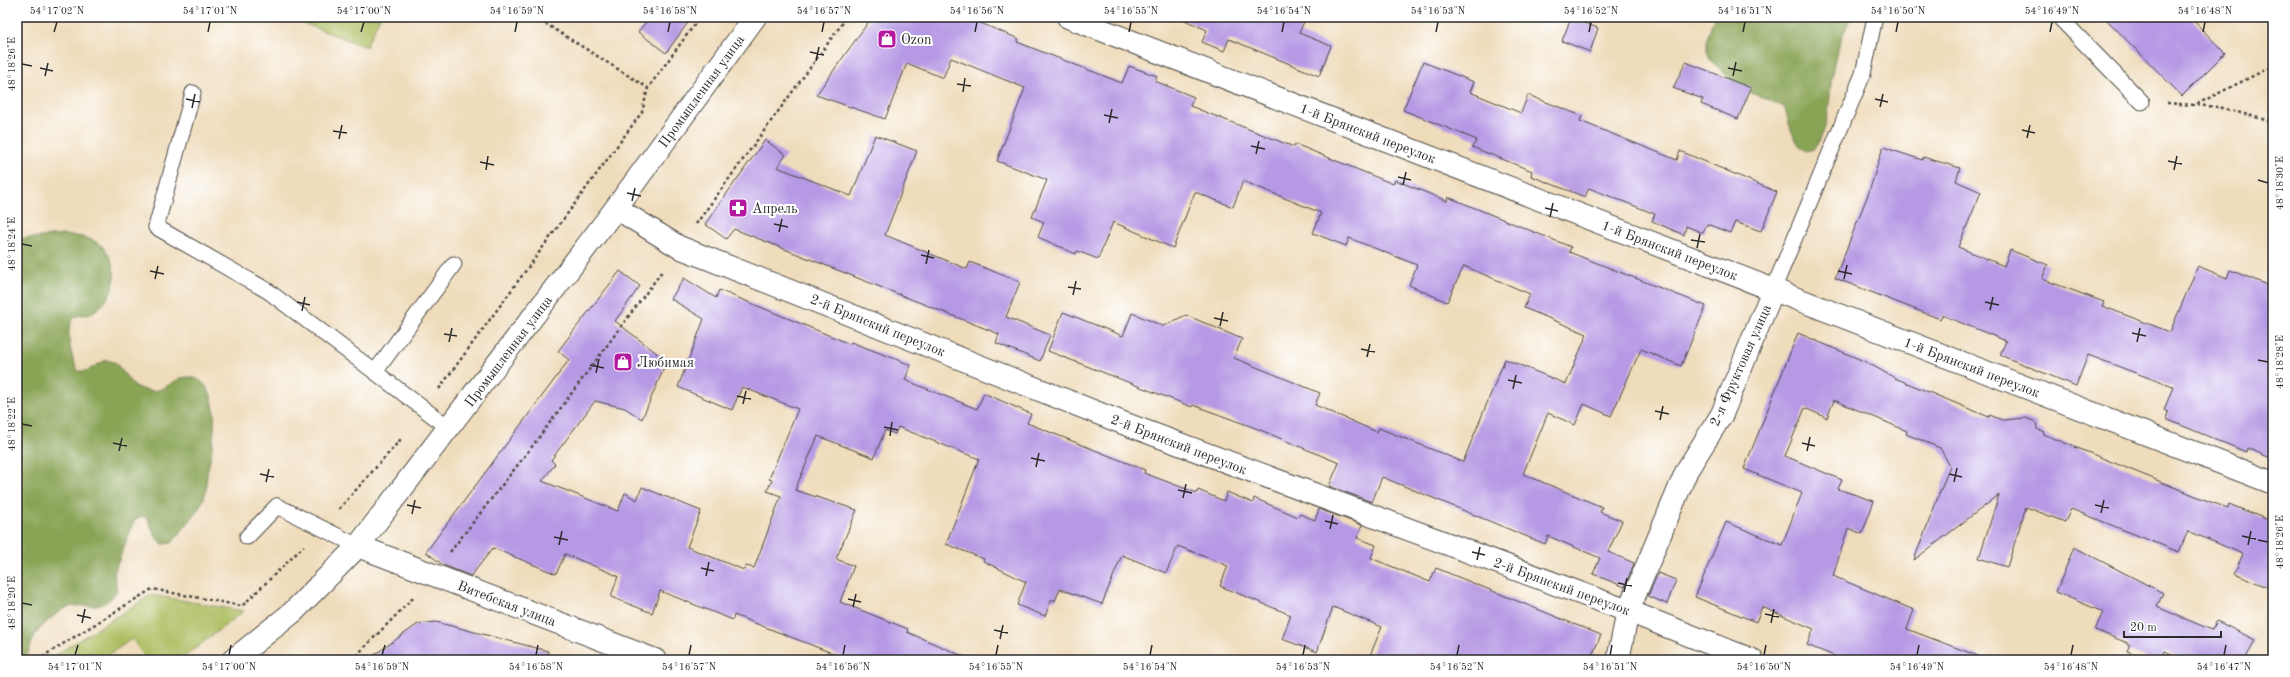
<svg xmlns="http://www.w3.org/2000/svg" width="2290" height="677" font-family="'Old Standard TT',serif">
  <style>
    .green { fill: #adbd60; stroke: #6c7446 }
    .forest { fill: #8aa456; stroke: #5a6840 }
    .building { fill: #b699e4 }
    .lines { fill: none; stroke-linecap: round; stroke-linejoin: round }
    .lane-casing { stroke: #484641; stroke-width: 17 }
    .street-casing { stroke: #484641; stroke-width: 24 }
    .secondary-casing { stroke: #484641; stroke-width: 24 }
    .path { stroke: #484641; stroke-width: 2.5; stroke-dasharray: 3 3; stroke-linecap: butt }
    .lane { stroke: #fff; stroke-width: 15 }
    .street { stroke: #fff; stroke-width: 22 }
    .secondary { stroke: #fff; stroke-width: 22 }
    .ticks { fill: none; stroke: #2b2b2b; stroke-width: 1.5 }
    .labels { text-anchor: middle; stroke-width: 4; stroke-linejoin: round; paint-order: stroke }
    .poi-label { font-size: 14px; fill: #2b2b2b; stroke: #fff; text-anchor: start }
    .street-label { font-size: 14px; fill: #2b2b2b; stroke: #fff }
    .neatline { fill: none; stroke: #2b2b2b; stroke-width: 1.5 }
    .ticks-label { font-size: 10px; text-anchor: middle; fill: #2b2b2b }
  </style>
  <rect width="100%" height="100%" fill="#fff"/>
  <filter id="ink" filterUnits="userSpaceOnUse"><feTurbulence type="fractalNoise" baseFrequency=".025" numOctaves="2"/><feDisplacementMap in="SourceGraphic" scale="8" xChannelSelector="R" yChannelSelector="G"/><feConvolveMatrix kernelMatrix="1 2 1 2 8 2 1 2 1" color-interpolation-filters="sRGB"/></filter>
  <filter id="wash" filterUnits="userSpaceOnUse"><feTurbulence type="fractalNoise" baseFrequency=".012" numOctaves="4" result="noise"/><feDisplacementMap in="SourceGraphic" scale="16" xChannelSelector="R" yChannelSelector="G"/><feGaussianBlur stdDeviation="0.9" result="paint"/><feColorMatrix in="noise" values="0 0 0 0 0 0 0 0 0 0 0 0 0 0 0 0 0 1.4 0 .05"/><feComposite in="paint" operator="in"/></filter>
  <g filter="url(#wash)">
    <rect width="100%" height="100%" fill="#efdcbb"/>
    <!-- green -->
    <g class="green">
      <polygon points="287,17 380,17 366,47"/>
      <polygon points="151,595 244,611 180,660 147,660 132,639 105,657 107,660 47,660"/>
    </g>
    <!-- forest -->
    <g class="forest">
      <path d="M1714 17H1851C1843 34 1836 51 1833 69 1828 98 1832 125 1814 149L1806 151C1791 142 1790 122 1784 107L1742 89 1710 60 1707 51V38Z"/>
      <path d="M63 235C74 236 86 236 96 242 113 251 120 280 109 296 105 304 96 310 89 315 58 310 70 355 78 371H86L106 360 115 362 134 386C141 389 150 392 158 390 172 386 180 372 197 379 225 392 212 451 207 474 206 481 207 489 205 495 199 513 183 528 172 543L163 544 157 539 147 518 141 516 134 521 114 573 117 591C97 618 84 599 64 609 54 615 39 627 34 637 31 643 30 651 26 657L17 660V239Z"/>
    </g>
    <g id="blocks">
      <!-- building -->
      <g class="building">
        <polygon points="650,17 692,17 666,53 638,32"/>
        <polygon points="872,17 966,17 1019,39 1017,42 1122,83 1129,66 1157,76 1155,81 1194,97 1190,106 1294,147 1295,144 1393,184 1395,180 1447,201 1448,197 1571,247 1569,252 1706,306 1681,366 1641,349 1611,416 1584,404 1575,425 1548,413 1523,474 1602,507 1600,512 1622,521 1608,552 1634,563 1625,587 1593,574 1600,558 1548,536 1545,544 1382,477 1372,502 1329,486 1339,463 1258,429 1193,405 1192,407 1048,351 1063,312 1123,336 1132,313 1163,326 1186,315 1242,339 1234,358 1320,393 1315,405 1377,432 1379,428 1463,462 1505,359 1566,384 1587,334 1524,308 1530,294 1464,266 1447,302 1409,285 1417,265 1349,238 1346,246 1313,233 1321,213 1243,181 1233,207 1195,192 1173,248 1113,222 1098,259 1077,251 1076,254 1038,237 1044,222 1032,217 1047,180 997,161 1025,88 951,58 943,78 907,63 885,119 816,95"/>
        <polygon points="1178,17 1306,17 1299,33 1331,46 1319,76 1229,39 1224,51 1202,42 1207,30"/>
        <polygon points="2104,17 2190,17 2225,53 2182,96"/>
        <polygon points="1571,18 1598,28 1590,52 1562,41"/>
        <polygon points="1423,62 1474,82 1470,92 1521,113 1528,95 1582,116 1580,121 1677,160 1680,151 1777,192 1761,231 1735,222 1730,233 1707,224 1703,233 1686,226 1684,235 1652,221 1655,214 1589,188 1585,197 1531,176 1532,171 1472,147 1477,140 1403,110"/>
        <polygon points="1686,62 1751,88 1738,119 1701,104 1703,99 1673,88"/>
        <polygon points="875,135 917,151 885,235 967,269 970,262 1020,282 1006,317 1050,335 1040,361 996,343 999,334 734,229 726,239 705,224 765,140 786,155 777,167 851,196"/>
        <polygon points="1883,147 1922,160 1923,157 1960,168 1956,181 1981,192 1958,247 2004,266 2010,250 2048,265 2042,279 2104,302 2102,306 2170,332 2198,266 2227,278 2230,270 2273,287 2273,459 2247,448 2246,452 2166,419 2168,412 2164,410 2173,387 2088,355 2076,386 2000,355 2006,341 1942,315 1940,319 1835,278 1869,192"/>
        <polygon points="620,271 640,286 615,321 667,361 642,419 625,408 595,401 551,460 555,464 542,481 618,511 625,493 637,500 642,487 701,511 687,547 744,570 746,566 754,568 781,496 767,491 772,480 769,479 798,409 742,387 732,410 678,387 704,319 671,299 684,278 716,298 719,290 850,344 851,342 911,365 905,380 977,409 984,393 995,398 1031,414 1027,423 1145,470 1144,473 1197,493 1198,490 1224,501 1227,492 1253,503 1254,498 1298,517 1300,514 1315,520 1319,509 1362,525 1357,538 1376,545 1371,558 1430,582 1436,568 1601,635 1590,660 1368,660 1382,627 1333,607 1317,652 1282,639 1291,615 1220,586 1228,566 1178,546 1166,573 1122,555 1102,604 1060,589 1055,601 1052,599 1045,616 1017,605 1026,582 983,561 984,559 946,544 979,459 898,427 895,434 885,430 874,458 818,436 795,490 857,510 836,559 854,566 840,602 908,629 907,632 972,660 850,660 734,615 733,620 660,591 652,613 611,597 618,576 565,554 556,574 493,548 471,576 443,565 426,552 569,360 558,351"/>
        <polygon points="1798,333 1866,362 1895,378 1989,417 1990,415 2002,420 2026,418 2036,422 2037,429 2044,432 2043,434 2208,501 2228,508 2229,504 2273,522 2273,589 2234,574 2243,554 2188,531 2179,552 2071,509 2065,522 2026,507 2007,567 1979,558 1999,495 1914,560 1950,466 1940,448 1906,434 1907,431 1834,400 1827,418 1805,408 1785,456 1842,480 1838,489 1874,501 1862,534 1848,528 1833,576 1914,610 1907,629 1983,658 1982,660 1844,660 1807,645 1814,629 1762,607 1756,622 1695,597 1726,522 1782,545 1802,493 1744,469"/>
        <polygon points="2074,547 2163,593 2157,607 2212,630 2217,621 2255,640 2245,660 2185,660 2165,651 2161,660 2149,660 2127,651 2130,644 2095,630 2103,612 2056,592"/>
        <polygon points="1658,573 1676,580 1667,604 1648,596"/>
        <polygon points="436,622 548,651 547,660 367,660 418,624"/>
      </g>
    </g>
  </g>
  <g filter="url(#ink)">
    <use href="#blocks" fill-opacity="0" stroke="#484641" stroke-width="1"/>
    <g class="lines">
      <!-- lane casing -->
      <g class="lane-casing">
        <g id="lane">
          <polyline points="2059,17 2142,102"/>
          <polyline points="193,93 156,227 268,291 449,428"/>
          <polyline points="1773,290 1863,74 1875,17"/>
          <polyline points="375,372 454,264"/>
          <polyline points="247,537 277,506 358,546"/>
        </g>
      </g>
      <!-- street casing -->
      <g class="street-casing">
        <g id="street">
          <polyline points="1068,17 2273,483"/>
          <polyline points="616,208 679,247 1123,423 1628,611 1752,660"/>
          <polyline points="358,546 655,660"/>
          <polyline points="1618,660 1628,611 1687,470 1722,414 1773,290"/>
        </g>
      </g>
      <!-- secondary casing -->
      <g class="secondary-casing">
        <polyline id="secondary" points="233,660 293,612 358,546 616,208 755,17"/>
      </g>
      <!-- path -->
      <g class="path">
        <polyline points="535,17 648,88"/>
        <polyline points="2167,103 2219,107 2273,122"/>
        <polyline points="2197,104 2273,66"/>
        <polyline points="696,224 847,17"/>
        <polyline points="439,389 642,112 648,88 700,17"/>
        <polyline points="339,509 402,438"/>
        <polyline points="450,552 534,444 663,270"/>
        <polyline points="37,660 152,589 242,606 304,546"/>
        <polyline points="352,660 413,598"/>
      </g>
      <!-- lane -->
      <use href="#lane" class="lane"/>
      <!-- street -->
      <use href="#street" class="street"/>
      <!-- secondary -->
      <use href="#secondary" class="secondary"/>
    </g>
  </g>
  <!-- ticks -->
  <path class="ticks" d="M54 32 57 22M208 32 210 22M361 32 364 22M515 32 517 22M668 32 670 22M822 32 824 22M975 32 977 22M1129 32 1131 22M1282 32 1284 22M1436 32 1438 22M1589 32 1591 22M1743 32 1745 22M1896 32 1898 22M2050 32 2052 22M2203 32 2205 22M810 52 824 55M816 61 819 47M22 64 32 66M40 68 53 71M1728 68 1742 71M45 76 48 63M1733 76 1736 62M957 84 971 86M963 92 965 78M186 99 200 102M1875 99 1888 102M1880 107 1883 94M192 108 195 94M1104 115 1118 118M1109 123 1112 109M2022 130 2035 133M333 131 347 133M2027 138 2030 125M339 139 342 125M1251 146 1265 149M1256 154 1259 141M2168 161 2182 164M480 162 494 165M486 170 488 156M2174 170 2177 156M1398 177 1411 180M2258 180 2268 183M1403 185 1406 172M627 193 641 196M632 201 635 188M1545 208 1558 211M1550 217 1553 203M774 224 788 227M779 232 782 219M1691 240 1705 242M22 244 32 246M1697 248 1700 234M921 255 934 258M926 264 929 250M150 271 164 274M1838 271 1852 274M155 279 158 266M1844 279 1847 265M1068 287 1081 289M1073 295 1076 281M297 302 310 305M1985 302 1999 305M1990 310 1993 297M302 311 305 297M1214 318 1228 321M1220 326 1223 312M2132 333 2146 336M444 334 457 336M449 342 452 328M2137 342 2140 328M1361 349 1375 352M1367 357 1370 344M2258 360 2268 362M590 365 604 368M596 373 599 359M1508 380 1522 383M1513 389 1516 375M737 396 751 399M743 404 746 391M1655 411 1669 414M1660 420 1663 406M22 424 32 426M884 427 898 430M890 436 892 422M113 443 127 446M1802 443 1815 446M119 451 122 438M1807 451 1810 437M1031 458 1045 461M1036 467 1039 453M260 474 274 477M1949 474 1962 477M266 482 269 469M1954 482 1957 468M1178 490 1192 493M1183 498 1186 484M407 505 421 508M2095 505 2109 508M2101 513 2104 500M412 514 415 500M1325 521 1338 524M1330 529 1333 515M2242 536 2256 539M554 537 568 540M2258 540 2268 542M559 545 562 531M2248 545 2251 531M1472 552 1485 555M1477 560 1480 547M701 568 714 571M706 576 709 562M1618 583 1632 586M1624 592 1627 578M848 599 861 602M22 603 32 605M853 607 856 594M1765 614 1779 617M77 615 91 618M82 623 85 609M1771 623 1774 609M994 630 1008 633M1000 639 1003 625M75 655 78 645M229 655 231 645M382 655 385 645M536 655 538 645M689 655 691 645M843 655 845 645M996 655 998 645M1150 655 1152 645M1303 655 1305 645M1457 655 1459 645M1610 655 1612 645M1764 655 1766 645M1917 655 1919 645M2071 655 2073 645M2224 655 2226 645"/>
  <!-- icons -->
  <defs>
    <g id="shop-square" transform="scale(1)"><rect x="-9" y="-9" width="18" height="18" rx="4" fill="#b5179e" stroke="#fff"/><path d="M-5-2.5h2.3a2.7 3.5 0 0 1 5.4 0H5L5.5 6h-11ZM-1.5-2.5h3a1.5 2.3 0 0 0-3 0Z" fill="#fff"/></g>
    <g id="pharmacy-square" transform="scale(1)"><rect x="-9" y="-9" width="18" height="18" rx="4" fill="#b5179e" stroke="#fff"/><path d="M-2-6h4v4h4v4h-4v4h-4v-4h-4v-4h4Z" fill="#fff"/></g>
  </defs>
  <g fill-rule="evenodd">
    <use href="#shop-square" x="887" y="39"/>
    <use href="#pharmacy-square" x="738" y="208"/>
    <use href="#shop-square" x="623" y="362"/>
  </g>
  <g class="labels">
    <!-- poi labels -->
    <g class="poi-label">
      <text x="901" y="44">Ozon</text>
      <text x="752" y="213">Апрель</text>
      <text x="637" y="367">Любимая</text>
    </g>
    <!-- street labels -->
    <g class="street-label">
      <text transform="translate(701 91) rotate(-54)" y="5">Промышленная улица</text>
      <text transform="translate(1368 133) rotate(21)" y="5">1-й Брянский переулок</text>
      <text transform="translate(1670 250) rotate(21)" y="5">1-й Брянский переулок</text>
      <text transform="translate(878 325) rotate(22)" y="5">2-й Брянский переулок</text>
      <text transform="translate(508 351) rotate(-53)" y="5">Промышленная улица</text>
      <text transform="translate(1740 365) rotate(-66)" y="5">2-я Фруктовая улица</text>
      <text transform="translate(1972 367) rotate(21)" y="5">1-й Брянский переулок</text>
      <text transform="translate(1179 444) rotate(21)" y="5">2-й Брянский переулок</text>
      <text transform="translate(1562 586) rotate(20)" y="5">2-й Брянский переулок</text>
      <text transform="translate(507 603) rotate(21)" y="5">Витебская улица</text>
    </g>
  </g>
  <!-- margin -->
  <rect width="2290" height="677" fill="none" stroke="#fff" stroke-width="44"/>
  <!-- scale -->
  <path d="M2124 631v6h97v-6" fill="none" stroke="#2b2b2b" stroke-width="2"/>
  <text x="2130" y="631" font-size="12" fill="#2b2b2b" stroke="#ffffff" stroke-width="3" paint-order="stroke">20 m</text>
  <rect x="22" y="22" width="2246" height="633" class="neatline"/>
  <g class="ticks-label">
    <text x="57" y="14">54°17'02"N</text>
    <text x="210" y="14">54°17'01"N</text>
    <text x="364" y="14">54°17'00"N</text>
    <text x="517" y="14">54°16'59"N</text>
    <text x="670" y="14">54°16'58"N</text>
    <text x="824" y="14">54°16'57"N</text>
    <text x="977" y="14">54°16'56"N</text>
    <text x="1131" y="14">54°16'55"N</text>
    <text x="1284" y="14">54°16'54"N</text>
    <text x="1438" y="14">54°16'53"N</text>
    <text x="1591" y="14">54°16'52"N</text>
    <text x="1745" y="14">54°16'51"N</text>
    <text x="1898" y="14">54°16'50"N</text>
    <text x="2052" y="14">54°16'49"N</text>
    <text x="2205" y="14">54°16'48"N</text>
    <text transform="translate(11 64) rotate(-90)" y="4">48°18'26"E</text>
    <text transform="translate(2279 183) rotate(-90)" y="4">48°18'30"E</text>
    <text transform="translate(11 244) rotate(-90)" y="4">48°18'24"E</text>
    <text transform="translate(2279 362) rotate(-90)" y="4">48°18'28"E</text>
    <text transform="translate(11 424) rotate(-90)" y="4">48°18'22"E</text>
    <text transform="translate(2279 542) rotate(-90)" y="4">48°18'26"E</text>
    <text transform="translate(11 603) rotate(-90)" y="4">48°18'20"E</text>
    <text x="75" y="670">54°17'01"N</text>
    <text x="229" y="670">54°17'00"N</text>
    <text x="382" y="670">54°16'59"N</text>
    <text x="536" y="670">54°16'58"N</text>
    <text x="689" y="670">54°16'57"N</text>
    <text x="843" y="670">54°16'56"N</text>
    <text x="996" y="670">54°16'55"N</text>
    <text x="1150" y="670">54°16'54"N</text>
    <text x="1303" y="670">54°16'53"N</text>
    <text x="1457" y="670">54°16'52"N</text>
    <text x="1610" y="670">54°16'51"N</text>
    <text x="1764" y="670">54°16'50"N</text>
    <text x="1917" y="670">54°16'49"N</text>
    <text x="2071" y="670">54°16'48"N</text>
    <text x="2224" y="670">54°16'47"N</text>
  </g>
</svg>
